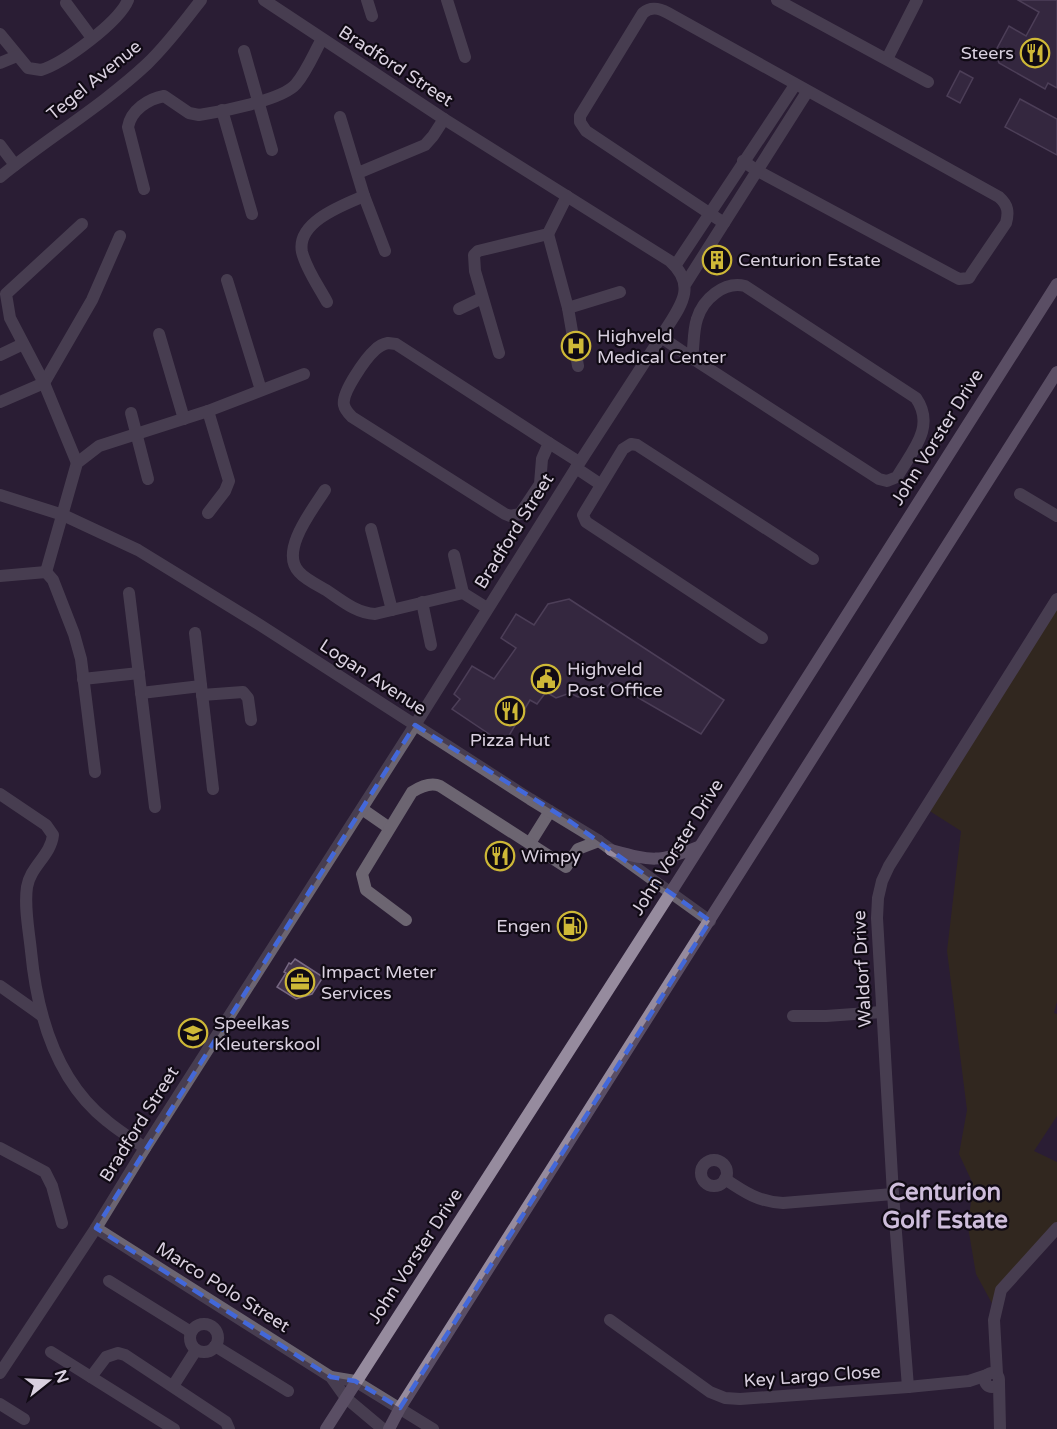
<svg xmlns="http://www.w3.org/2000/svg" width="1057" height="1429" font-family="'Varela Round',sans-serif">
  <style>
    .park { fill: #3b3306 }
    .building { fill: #42334c; stroke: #766782; stroke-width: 1.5 }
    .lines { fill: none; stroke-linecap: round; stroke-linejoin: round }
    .minor { stroke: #6c6571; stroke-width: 12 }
    .tertiary { stroke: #6c6571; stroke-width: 12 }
    .secondary { stroke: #968b9e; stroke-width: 12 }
    .marked { fill: none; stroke: #4368d9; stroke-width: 4.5; stroke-dasharray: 12 8; stroke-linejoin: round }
    .labels { text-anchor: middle; stroke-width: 4.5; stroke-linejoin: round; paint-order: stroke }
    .poi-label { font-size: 18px; fill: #d9d0df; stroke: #100a14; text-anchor: start }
    .street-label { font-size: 18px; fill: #d9d0df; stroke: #100a14 }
    .district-label { font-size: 24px; font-weight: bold; fill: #cebddb; stroke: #100a14 }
  </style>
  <rect width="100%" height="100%" fill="#2a1d34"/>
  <!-- park -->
  <polygon class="park" points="1057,599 1057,1002 1054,1013 1057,1014 1057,1116 1034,1151 1057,1162 1057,1228 1005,1284 995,1309 976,1274 968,1227 973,1184 959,1154 967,1110 947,951 961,831 925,808"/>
  <!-- building -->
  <g class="building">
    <polygon points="1018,0 1057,0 1057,88 1048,83 1045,89 999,63 995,52 1009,26 1026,36 1039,12"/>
    <polygon points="960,71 973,78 960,103 947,96"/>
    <polygon points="1020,99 1057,119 1057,155 1005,127"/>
    <polygon points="569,599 724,700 701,734 611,682 606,688 600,685 592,689 587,696 578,697 570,693 556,698 546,692 537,704 530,700 504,744 452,709 460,699 454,694 472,666 494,679 516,648 501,638 516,614 534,625 548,604"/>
    <polygon points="295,959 323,977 312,994 296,999 277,987 286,973 284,972 289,963 291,964"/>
  </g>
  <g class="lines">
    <!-- minor -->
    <g class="minor">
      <polyline points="367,0 372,16"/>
      <polyline points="447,0 465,57"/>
      <polyline points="777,0 928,82"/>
      <polyline points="66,3 92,38"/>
      <path d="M0 34 28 68 41 70C64 63 119 22 128 0"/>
      <polyline points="244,51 272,150"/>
      <polyline points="887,59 917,0"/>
      <polyline points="0,63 17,56"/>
      <polyline points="222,110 252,214"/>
      <polyline points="340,117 364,196 385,251"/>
      <polyline points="0,145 15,165"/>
      <polyline points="358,173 425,145 433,136 444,119"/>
      <path d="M144 189 128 127C131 110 148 99 164 96L189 113 199 115C220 112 283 100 296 84 307 71 314 53 322 39"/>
      <path d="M724 223 586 131 580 122V116L643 13C651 6 659 8 668 13L999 197C1008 205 1009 212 1006 223L972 273 969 278 959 279 756 170 743 161"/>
      <polyline points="548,234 567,196"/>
      <polyline points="675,266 795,85"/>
      <polyline points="227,280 261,390"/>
      <polyline points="686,283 807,92"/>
      <path d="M327 302C319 287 306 269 302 252 296 222 343 205 364 196"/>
      <polyline points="568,308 620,292"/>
      <polyline points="459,309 482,298"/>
      <polyline points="159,334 184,419"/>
      <path d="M661 337 692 358 879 479 887 481 897 477C912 451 936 427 916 398L745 286C724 281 703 299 697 319 693 331 694 346 692 358"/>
      <path d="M388 343 396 344 549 443 542 459 540 484 520 514 510 516 505 514 352 417C349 414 345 410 344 405 341 393 366 358 375 350 379 346 383 344 388 343Z"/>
      <polyline points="499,353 475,271 474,255 478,251 548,234 568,308 578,366"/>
      <polyline points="0,355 23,344"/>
      <polyline points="0,402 44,383 92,300 120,236"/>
      <polyline points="208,411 229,481 225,491 208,513"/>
      <polyline points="131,413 148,479"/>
      <polyline points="549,443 579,462"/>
      <polyline points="77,463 44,383 10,318 6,294 82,224"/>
      <polyline points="576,468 600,484"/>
      <path d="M325 490C313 509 279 551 299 572 305 579 317 585 326 590 341 600 356 613 375 614L463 593 487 608"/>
      <polyline points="1020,494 1057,516"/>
      <polyline points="371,529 392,610"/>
      <polyline points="454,555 463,593"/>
      <polyline points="46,572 77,463 99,446 208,411 304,374"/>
      <polyline points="46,572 53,580 74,634 81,659 95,772"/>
      <polyline points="0,576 46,572"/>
      <polyline points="129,593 155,807"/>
      <polyline points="422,602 431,645"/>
      <polyline points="195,633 213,789"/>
      <polyline points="762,638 586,522 583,515 623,449 631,444 637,445 813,559"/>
      <polyline points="83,679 139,673"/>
      <polyline points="141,693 201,686"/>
      <polyline points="202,695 243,692 248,698 251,720"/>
      <path d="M0 794 46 825 53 835C51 855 30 867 27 887 24 907 29 931 31 951 37 1014 55 1080 107 1121 119 1131 132 1139 145 1148"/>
      <polyline points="362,809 388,827"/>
      <polyline points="530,843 550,811"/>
      <path d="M406 920 366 890 362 874 412 792C420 787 431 782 440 786L566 867 578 849 599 841"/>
      <polyline points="0,986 41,1015"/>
      <polyline points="793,1016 826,1016 882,1012"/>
      <polyline points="0,1148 45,1172 52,1186 62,1223"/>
      <circle cx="714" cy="1173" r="13"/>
      <path d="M725 1179C744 1192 759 1202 783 1203L893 1194"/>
      <polyline points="96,1228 331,1377 346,1398 383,1429"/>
      <polyline points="109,1281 191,1332"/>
      <polyline points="610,1320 710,1392 725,1398 740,1399 908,1387 969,1381 987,1375"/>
      <circle cx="204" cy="1338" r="14"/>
      <polyline points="215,1346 288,1391"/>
      <polyline points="51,1352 174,1429"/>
      <circle cx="992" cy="1380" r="7"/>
      <path d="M0 1373 96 1228 145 1148 415 725 576 468 661 337C677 310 700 288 670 261L444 119 264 0"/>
      <polyline points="997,1374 994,1320 1001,1290 1057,1228"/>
      <polyline points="91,1377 106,1357 118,1353 125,1355 226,1422 229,1429"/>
      <polyline points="331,1377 355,1381 433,1429"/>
      <polyline points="999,1383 1000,1429"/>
      <polyline points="173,1386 196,1350"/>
      <polyline points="908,1387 893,1194 877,918 878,898 882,881 889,866 1057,599"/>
      <polyline points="0,1404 24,1419"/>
    </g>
    <!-- tertiary -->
    <g class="tertiary">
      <path d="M0 177C48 138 102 106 147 64 167 45 184 22 201 0"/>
      <polyline points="0,495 63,515 138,550 260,625 530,799 599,841 710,921"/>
    </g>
    <!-- secondary -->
    <g class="secondary">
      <path d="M611 850C652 861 658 863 698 847"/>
      <polyline points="326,1429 671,892 1057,284"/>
      <polyline points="389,1429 400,1408 1057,372"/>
    </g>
  </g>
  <!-- marked area -->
  <path d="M0 0H1057V1429H0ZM415 725 571 822 710 921 400 1408 355 1381 331 1377 96 1228Z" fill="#2a1d34" fill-opacity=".55" fill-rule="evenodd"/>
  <path class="marked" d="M415 725 571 822 710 921 400 1408 355 1381 331 1377 96 1228Z"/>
  <!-- icons -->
  <defs>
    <g id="restaurant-ring" transform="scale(1.5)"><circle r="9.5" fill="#100a14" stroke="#ceb837" stroke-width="1.5"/><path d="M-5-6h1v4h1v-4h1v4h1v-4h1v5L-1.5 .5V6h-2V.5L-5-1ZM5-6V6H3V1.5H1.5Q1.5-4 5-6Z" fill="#ceb837"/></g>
    <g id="building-ring" transform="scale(1.5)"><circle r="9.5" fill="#100a14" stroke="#ceb837" stroke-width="1.5"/><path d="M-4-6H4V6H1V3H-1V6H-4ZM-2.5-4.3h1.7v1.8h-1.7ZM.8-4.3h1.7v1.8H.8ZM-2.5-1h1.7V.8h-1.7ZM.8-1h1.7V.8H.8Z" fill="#ceb837"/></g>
    <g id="hospital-ring" transform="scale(1.5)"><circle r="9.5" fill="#100a14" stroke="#ceb837" stroke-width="1.5"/><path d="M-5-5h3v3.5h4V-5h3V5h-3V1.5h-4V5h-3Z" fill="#ceb837"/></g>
    <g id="civic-ring" transform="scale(1.5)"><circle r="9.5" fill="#100a14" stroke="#ceb837" stroke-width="1.5"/><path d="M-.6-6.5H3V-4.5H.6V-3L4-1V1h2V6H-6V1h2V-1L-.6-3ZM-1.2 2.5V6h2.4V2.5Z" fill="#ceb837"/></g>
    <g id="fuel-ring" transform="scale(1.5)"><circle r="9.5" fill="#100a14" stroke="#ceb837" stroke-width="1.5"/><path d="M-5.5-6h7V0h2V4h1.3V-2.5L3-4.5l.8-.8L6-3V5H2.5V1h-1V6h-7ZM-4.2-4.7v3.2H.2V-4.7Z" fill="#ceb837"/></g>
    <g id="office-ring" transform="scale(1.5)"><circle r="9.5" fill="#100a14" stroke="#ceb837" stroke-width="1.5"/><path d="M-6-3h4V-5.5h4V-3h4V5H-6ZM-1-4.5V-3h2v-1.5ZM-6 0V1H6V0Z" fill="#ceb837"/></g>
    <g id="school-ring" transform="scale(1.5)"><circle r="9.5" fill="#100a14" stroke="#ceb837" stroke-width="1.5"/><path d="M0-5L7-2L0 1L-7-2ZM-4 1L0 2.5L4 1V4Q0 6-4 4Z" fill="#ceb837"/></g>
  </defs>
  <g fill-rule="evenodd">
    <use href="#restaurant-ring" x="1035" y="53"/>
    <use href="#building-ring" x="717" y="260"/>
    <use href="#hospital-ring" x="576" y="346"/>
    <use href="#civic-ring" x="546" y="679"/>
    <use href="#restaurant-ring" x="510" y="711"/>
    <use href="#restaurant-ring" x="500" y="856"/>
    <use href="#fuel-ring" x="572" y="926"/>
    <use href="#office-ring" x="300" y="982"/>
    <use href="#school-ring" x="193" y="1033"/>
  </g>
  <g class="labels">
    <!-- poi labels -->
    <g class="poi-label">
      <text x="1014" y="59" text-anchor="end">Steers</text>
      <text x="738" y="266">Centurion Estate</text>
      <text x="597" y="342">Highveld<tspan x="597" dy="21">Medical Center</tspan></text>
      <text x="567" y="675">Highveld<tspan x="567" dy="21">Post Office</tspan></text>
      <text x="510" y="746" text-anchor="middle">Pizza Hut</text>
      <text x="521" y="862">Wimpy</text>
      <text x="551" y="932" text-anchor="end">Engen</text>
      <text x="321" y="978">Impact Meter<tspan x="321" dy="21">Services</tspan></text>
      <text x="214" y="1029">Speelkas<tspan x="214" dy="21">Kleuterskool</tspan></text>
    </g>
    <!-- street labels -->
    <g class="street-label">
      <text transform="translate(396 66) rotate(33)" y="6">Bradford Street</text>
      <text transform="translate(94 80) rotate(-39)" y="6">Tegel Avenue</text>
      <text transform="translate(937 437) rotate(-58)" y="6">John Vorster Drive</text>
      <text transform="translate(514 531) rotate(-58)" y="6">Bradford Street</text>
      <text transform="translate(373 677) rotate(33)" y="6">Logan Avenue</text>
      <text transform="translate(677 847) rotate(-58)" y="6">John Vorster Drive</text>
      <text transform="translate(862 969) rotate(-93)" y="6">Waldorf Drive</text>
      <text transform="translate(139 1124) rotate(-58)" y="6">Bradford Street</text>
      <text transform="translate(415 1256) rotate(-57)" y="6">John Vorster Drive</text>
      <text transform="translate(223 1287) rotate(32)" y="6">Marco Polo Street</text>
      <text transform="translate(812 1376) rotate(-4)" y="6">Key Largo Close</text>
    </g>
    <!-- district labels -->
    <g class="district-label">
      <text x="945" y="1200">Centurion<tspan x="945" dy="28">Golf Estate</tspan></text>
    </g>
  </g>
  <!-- north arrow -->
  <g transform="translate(48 1381) rotate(72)" stroke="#100a14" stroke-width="4.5" paint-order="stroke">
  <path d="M0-4.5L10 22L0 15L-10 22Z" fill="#d9d0df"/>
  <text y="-9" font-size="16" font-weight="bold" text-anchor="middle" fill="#d9d0df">N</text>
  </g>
</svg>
